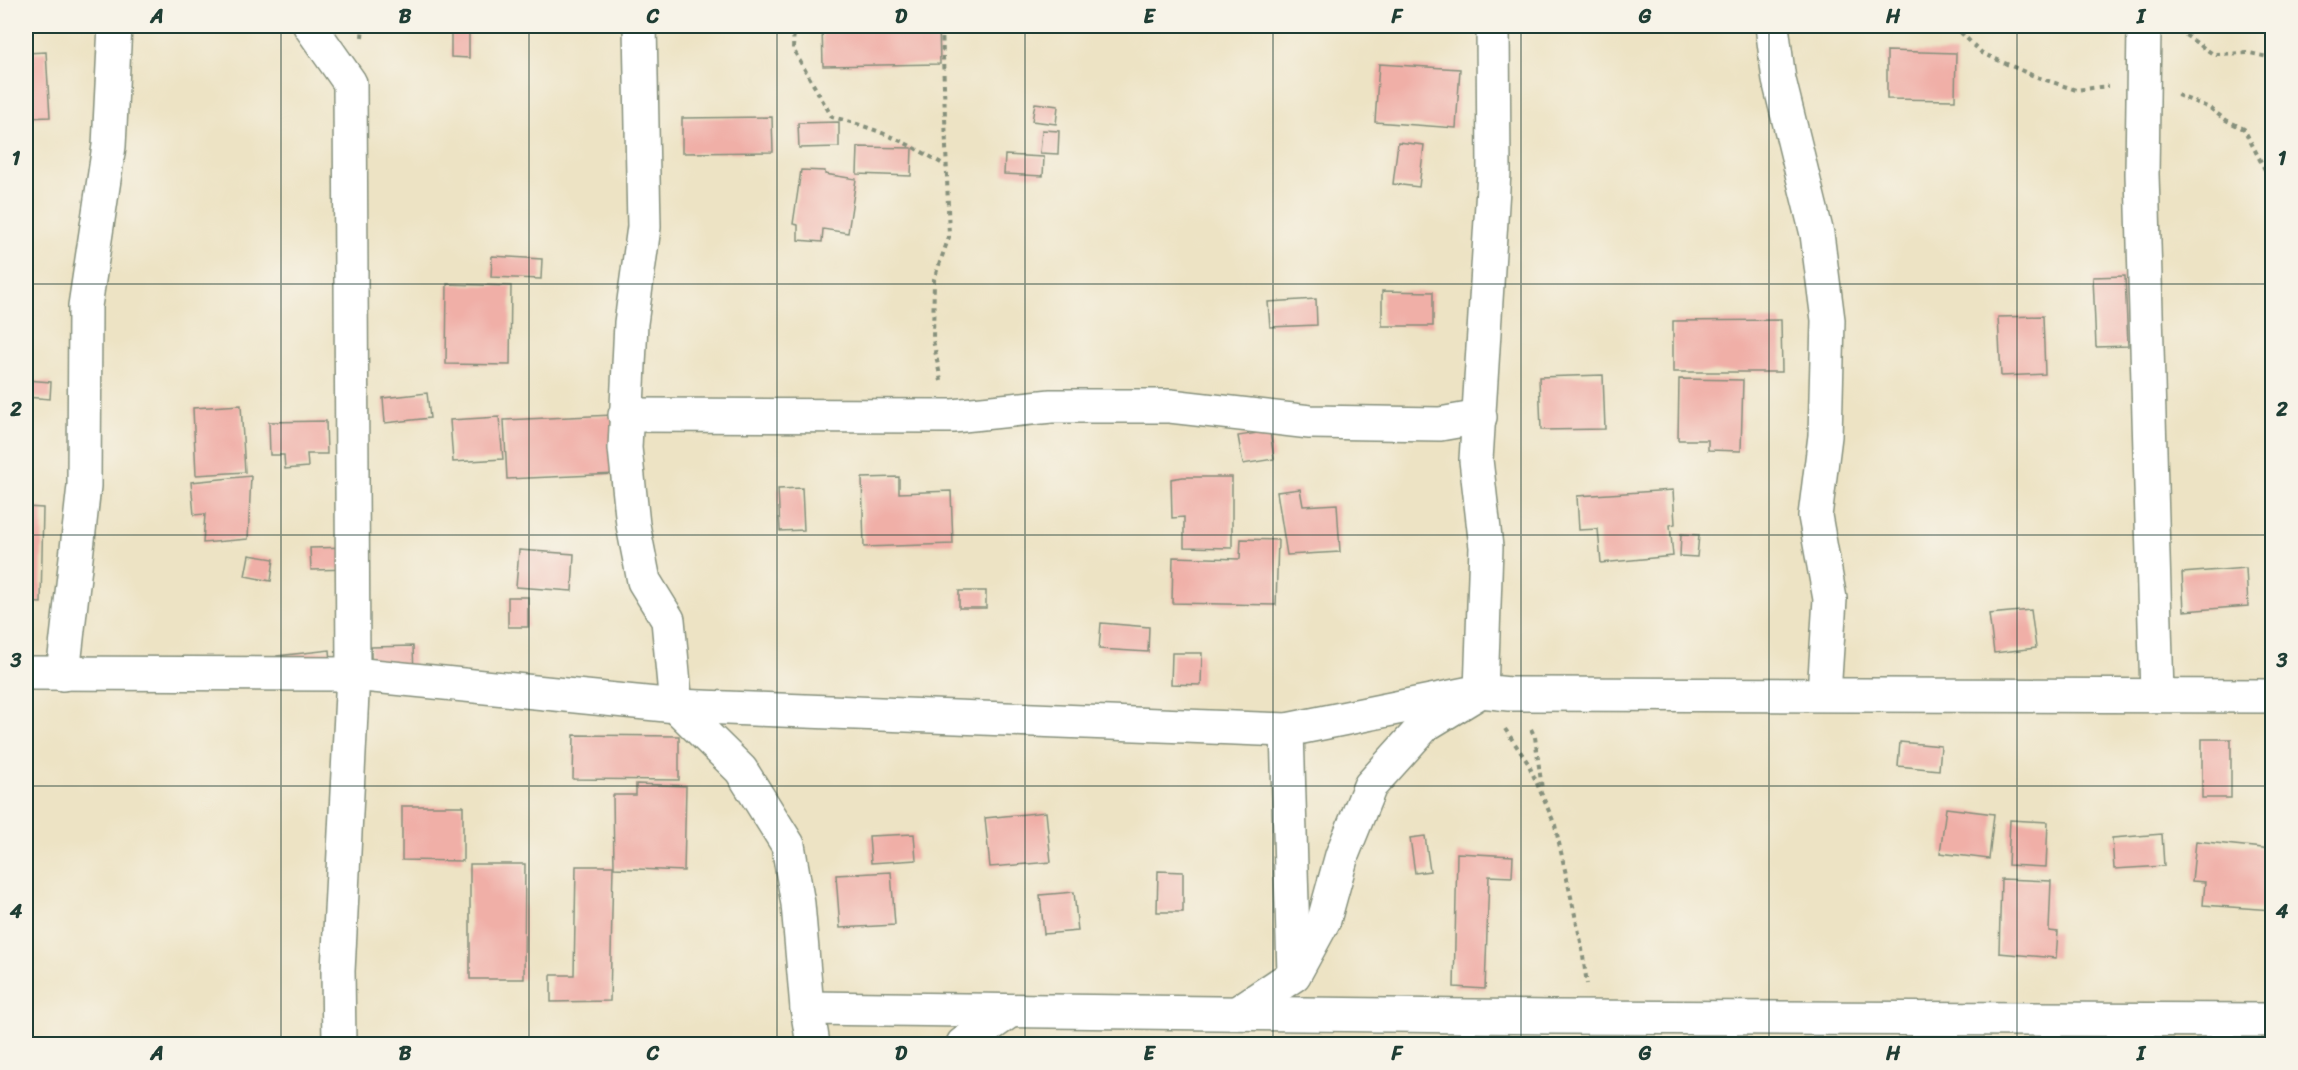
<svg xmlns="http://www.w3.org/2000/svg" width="2298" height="1070" font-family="Sriracha,sans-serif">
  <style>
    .building { fill: #f0afa7 }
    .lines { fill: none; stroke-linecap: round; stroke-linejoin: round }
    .minor-casing { stroke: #86907c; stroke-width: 36 }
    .path { stroke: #86907c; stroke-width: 4; stroke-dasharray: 4.5 4.5; stroke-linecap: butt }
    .minor { stroke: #fff; stroke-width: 33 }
    .grid { fill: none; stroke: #1f3d34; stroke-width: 1.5; stroke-opacity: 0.55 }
    .neatline { fill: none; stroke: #1f3d34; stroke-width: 2 }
    .grid-label { font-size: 20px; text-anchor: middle; font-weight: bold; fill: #1f3d34 }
  </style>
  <rect width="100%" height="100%" fill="#f7f3e8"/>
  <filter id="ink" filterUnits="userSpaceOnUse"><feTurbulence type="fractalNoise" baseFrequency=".0167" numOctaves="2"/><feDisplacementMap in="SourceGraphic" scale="12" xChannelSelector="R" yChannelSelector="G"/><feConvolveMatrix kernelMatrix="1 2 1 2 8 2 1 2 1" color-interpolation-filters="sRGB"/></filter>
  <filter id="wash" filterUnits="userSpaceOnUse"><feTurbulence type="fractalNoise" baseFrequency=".008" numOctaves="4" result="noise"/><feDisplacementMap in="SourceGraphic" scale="24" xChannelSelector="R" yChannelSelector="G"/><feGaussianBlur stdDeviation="1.35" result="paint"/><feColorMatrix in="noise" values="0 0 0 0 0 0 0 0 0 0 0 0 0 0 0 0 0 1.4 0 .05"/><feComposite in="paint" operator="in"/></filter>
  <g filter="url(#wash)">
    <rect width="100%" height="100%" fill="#ede3c4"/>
    <g id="blocks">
      <!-- building -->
      <g class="building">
        <polygon points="822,26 939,26 940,64 823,66"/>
        <polygon points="2223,26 2269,26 2269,32 2222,28"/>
        <polygon points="469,31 469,58 451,57 451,32"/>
        <polygon points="1887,51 1956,53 1955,100 1887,99"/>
        <polygon points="46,52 50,117 26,118 26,53"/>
        <polygon points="1379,64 1460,69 1456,128 1375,122"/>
        <polygon points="1035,103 1058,106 1056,124 1032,121"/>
        <polygon points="772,117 773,152 682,153 682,118"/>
        <polygon points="839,122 839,147 799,148 798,123"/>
        <polygon points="1042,130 1059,131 1058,154 1040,153"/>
        <polygon points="1398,142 1424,145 1419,187 1393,184"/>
        <polygon points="858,147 912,148 911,176 857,174"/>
        <polygon points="1005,155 1044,157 1043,176 1004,174"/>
        <polygon points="801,170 825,171 825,174 856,179 848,233 823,229 822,242 798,240 798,225 793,224"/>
        <polygon points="492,256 542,259 541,279 491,277"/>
        <polygon points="2125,276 2128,346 2096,347 2093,277"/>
        <polygon points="447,284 511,286 510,365 446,364"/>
        <polygon points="1382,291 1433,292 1433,326 1382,326"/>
        <polygon points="1316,299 1317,325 1270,327 1268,302"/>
        <polygon points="2043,316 2045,374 2001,376 1998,317"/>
        <polygon points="1781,320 1782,372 1673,372 1673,321"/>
        <polygon points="1603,375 1605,429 1541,430 1539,377"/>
        <polygon points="1679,379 1743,380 1741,451 1708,450 1708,440 1678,440"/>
        <polygon points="26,380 51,382 50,399 26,397"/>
        <polygon points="427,393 430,418 385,423 383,398"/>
        <polygon points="241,405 245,472 196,475 193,408"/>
        <polygon points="613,415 616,474 507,479 504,420"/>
        <polygon points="499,417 503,459 453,462 450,420"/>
        <polygon points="326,421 327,454 307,454 308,467 285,469 284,455 270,455 269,422"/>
        <polygon points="1270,431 1274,459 1243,464 1238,436"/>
        <polygon points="251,476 248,539 203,543 205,514 194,515 191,482"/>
        <polygon points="899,477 899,493 951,491 953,544 864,547 862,478"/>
        <polygon points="1183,477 1232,477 1232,548 1184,547 1184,517 1172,518 1171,479"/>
        <polygon points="802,488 804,530 780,531 778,489"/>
        <polygon points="1300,489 1303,506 1337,504 1340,552 1287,555 1277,492"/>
        <polygon points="1673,490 1675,524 1670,525 1673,556 1601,563 1598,529 1579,530 1577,496"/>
        <polygon points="26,507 43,508 41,603 26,602"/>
        <polygon points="1681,534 1699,535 1697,557 1680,556"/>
        <polygon points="1241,539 1278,540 1276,605 1172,603 1173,557 1240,559"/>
        <polygon points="352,547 353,569 311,570 310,548"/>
        <polygon points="519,550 574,554 572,591 516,587"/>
        <polygon points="249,555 274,559 271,581 245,576"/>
        <polygon points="2246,568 2248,606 2184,611 2182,573"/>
        <rect x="959" y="591" width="27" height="17"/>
        <rect x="508" y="597" width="20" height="30"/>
        <polygon points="2031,610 2036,648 1994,653 1989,614"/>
        <polygon points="1101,623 1149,627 1148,652 1099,649"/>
        <polygon points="413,646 414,674 371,675 371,647"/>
        <polygon points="330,650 332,674 279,680 277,656"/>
        <polygon points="1172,653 1202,653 1201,685 1171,684"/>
        <polygon points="574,735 679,736 679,780 573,779"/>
        <rect x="2202" y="739" width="29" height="59"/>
        <polygon points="1900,742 1941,746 1939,770 1898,766"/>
        <polygon points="636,784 686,786 684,871 614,868 613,795 636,795"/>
        <polygon points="402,806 463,806 463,861 402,860"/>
        <polygon points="1946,808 1994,814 1989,859 1940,853"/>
        <polygon points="1046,812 1051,862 990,867 985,818"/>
        <polygon points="2010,820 2048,822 2046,867 2008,865"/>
        <polygon points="914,834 916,860 871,863 869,836"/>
        <polygon points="2162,834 2164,866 2114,869 2112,838"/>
        <polygon points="1425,836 1430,871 1415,873 1410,838"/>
        <polygon points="2196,841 2272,849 2272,910 2203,905 2205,882 2192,881"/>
        <polygon points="1457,853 1513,856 1512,877 1489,876 1485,989 1454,987"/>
        <polygon points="470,864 525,864 524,979 470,979"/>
        <polygon points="576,866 613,866 610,1001 551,1002 551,975 574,975"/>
        <polygon points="1158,871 1183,872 1183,912 1157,912"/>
        <polygon points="891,872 895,925 840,928 836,875"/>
        <polygon points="2001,879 2051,881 2049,931 2058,932 2056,958 1999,953"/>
        <polygon points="1074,892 1078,931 1044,934 1040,895"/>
      </g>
    </g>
  </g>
  <g filter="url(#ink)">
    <use href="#blocks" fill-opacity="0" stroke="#86907c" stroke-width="1.5"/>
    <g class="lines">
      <!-- minor casing -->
      <g class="minor-casing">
        <g id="minor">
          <polyline points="310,26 350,83 353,674 338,971 339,1044"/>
          <polyline points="640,26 644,227 631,323 625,448 633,525 644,581 668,620 676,706 741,770 788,845 798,904 807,1008 813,1044"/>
          <polyline points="1772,26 1779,80 1817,234 1828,320 1825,436 1815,516 1830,599 1824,694"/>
          <polyline points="2144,26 2142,174 2157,694"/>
          <polyline points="625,415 953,416 1051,406 1170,406 1310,422 1440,424 1480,417"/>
          <polyline points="26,673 353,674 676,706 1287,730 1481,691 1509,694 2272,696"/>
          <polyline points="63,674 84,486 85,306 109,146 115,26"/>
          <polyline points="1287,730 1294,973"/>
          <polyline points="807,1008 1550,1017 2272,1020"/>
          <polyline points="1237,1013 1294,975 1324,920 1342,855 1370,786 1425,725 1481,691 1486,547 1476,460 1494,172 1493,26"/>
          <polyline points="963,1044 1010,1011"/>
        </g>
      </g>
      <!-- path -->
      <g class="path">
        <path d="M794 26 793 49 832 117C874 127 909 143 946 166"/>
        <polyline points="1954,26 1982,53 2034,76 2076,90 2108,86"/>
        <polyline points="2178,30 2213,54 2250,53 2272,58"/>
        <polyline points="362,37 363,26"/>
        <polyline points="2177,95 2210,108 2224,119 2244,129 2272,183"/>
        <polyline points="941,381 933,340 934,279 949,237 942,26"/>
        <polyline points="1505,729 1528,763 1555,825 1581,942 1587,984"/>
        <polyline points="1531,729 1535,737 1542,789"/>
      </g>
      <!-- minor -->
      <use href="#minor" class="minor"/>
    </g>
  </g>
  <!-- grid -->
  <path class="grid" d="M281 26V1044M529 26V1044M777 26V1044M1025 26V1044M1273 26V1044M1521 26V1044M1769 26V1044M2017 26V1044M26 284H2272M26 535H2272M26 786H2272"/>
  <!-- margin -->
  <rect width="2298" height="1070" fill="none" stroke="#f7f3e8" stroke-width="66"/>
  <rect x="33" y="33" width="2232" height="1004" class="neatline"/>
  <g class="grid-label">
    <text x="157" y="23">A</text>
    <text x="405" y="23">B</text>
    <text x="653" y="23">C</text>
    <text x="901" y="23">D</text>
    <text x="1149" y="23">E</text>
    <text x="1397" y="23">F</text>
    <text x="1645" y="23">G</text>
    <text x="1893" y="23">H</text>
    <text x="2141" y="23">I</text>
    <text x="16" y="165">1</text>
    <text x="2282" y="165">1</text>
    <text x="16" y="416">2</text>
    <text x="2282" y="416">2</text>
    <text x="16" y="667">3</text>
    <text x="2282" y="667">3</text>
    <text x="16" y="918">4</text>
    <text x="2282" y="918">4</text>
    <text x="157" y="1060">A</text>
    <text x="405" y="1060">B</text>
    <text x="653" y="1060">C</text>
    <text x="901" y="1060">D</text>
    <text x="1149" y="1060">E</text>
    <text x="1397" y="1060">F</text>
    <text x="1645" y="1060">G</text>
    <text x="1893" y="1060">H</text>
    <text x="2141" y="1060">I</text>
  </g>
</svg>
